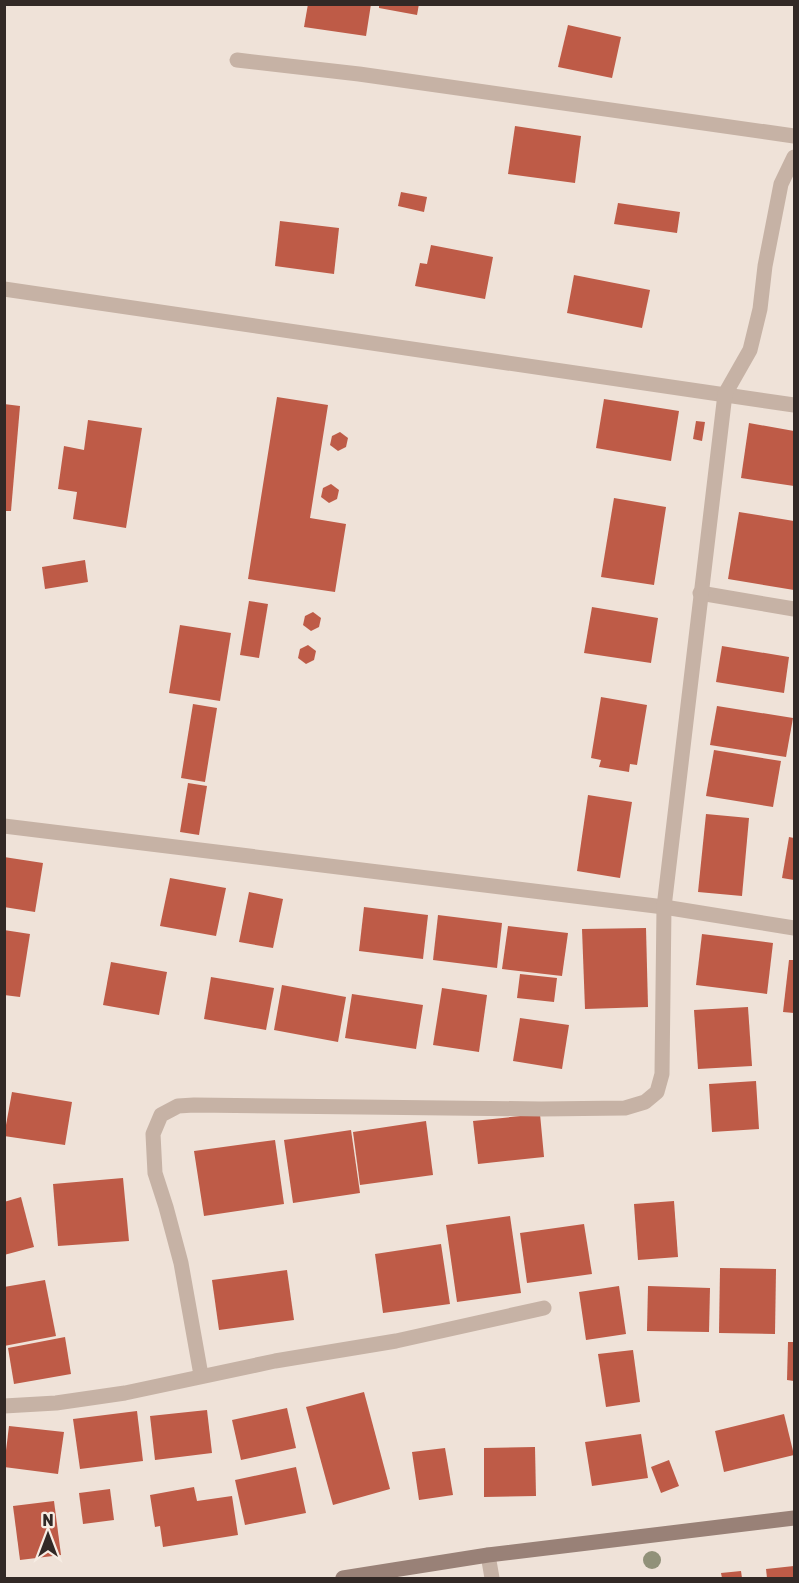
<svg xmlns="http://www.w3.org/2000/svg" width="799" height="1583" font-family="Rubik,sans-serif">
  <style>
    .building { fill: #be5b47 }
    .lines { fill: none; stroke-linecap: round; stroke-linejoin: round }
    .street { stroke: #c6b2a5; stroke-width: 15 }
    .secondary { stroke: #998177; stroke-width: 15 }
    .tree { fill: #919179 }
  </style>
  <rect width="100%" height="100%" fill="#efe2d8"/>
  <!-- building -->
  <g class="building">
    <polygon points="308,4 371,4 366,36 304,27"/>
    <polygon points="379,4 419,4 417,15 379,8"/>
    <polygon points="568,25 621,37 612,78 558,67"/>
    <polygon points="515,126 581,136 575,183 508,174"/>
    <polygon points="401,192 427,197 424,212 398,206"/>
    <polygon points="618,203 680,212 677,233 614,224"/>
    <polygon points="280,221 339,228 334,274 275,266"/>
    <polygon points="431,245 493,257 485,299 415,286 420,263 427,264"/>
    <polygon points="574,275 650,290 642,328 567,313"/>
    <polygon points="277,397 328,405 310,518 346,524 335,592 248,579"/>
    <polygon points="604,399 679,411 671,461 596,448"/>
    <polygon points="4,404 20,406 11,511 4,511"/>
    <polygon points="88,420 142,428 126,528 73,519 77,492 58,489 64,446 84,450"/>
    <polygon points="696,421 705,422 702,441 693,439"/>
    <polygon points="749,423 794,431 794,486 741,478"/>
    <polygon points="340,432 348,438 346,447 338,451 330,445 332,436"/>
    <polygon points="331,484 339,490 337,499 329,503 321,497 323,488"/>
    <polygon points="614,498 666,507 654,585 601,577"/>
    <polygon points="739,512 794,521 794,590 728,579"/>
    <polygon points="85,560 88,582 45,589 42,567"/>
    <polygon points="249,601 268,604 259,658 240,655"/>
    <polygon points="592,607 658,618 651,663 584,653"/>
    <polygon points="313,612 321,618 319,627 311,631 303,625 305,616"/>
    <polygon points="180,625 231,633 220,701 169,693"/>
    <polygon points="308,645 316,651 314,660 306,664 298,658 300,649"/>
    <polygon points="722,646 789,657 784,693 716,682"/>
    <polygon points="601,697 647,705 637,765 630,764 629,772 599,767 601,760 591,758"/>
    <polygon points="193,704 217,708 205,782 181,778"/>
    <polygon points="717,706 793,718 786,757 710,745"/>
    <polygon points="714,750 781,761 773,807 706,796"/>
    <polygon points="188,783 207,786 199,835 180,832"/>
    <polygon points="588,795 632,802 620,878 577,871"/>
    <polygon points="706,814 749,818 742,896 698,892"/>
    <polygon points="789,837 794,838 794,880 782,878"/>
    <polygon points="4,857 43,863 35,912 4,907"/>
    <polygon points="170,878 226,888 216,936 160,926"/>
    <polygon points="249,892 283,899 273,948 239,942"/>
    <polygon points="364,907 428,915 423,959 359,951"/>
    <polygon points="438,915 502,923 497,968 433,960"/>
    <polygon points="508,926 568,933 562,976 502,969"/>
    <polygon points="646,928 648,1007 585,1009 582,929"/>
    <polygon points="4,930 30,934 20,997 4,995"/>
    <polygon points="702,934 773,943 767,994 696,985"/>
    <polygon points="789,960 794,960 794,1013 783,1012"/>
    <polygon points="111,962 167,972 159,1015 103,1005"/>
    <polygon points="520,974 557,978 554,1002 517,998"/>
    <polygon points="211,977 274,988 266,1030 204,1019"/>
    <polygon points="282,985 346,997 338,1042 274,1030"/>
    <polygon points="442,988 487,995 479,1052 433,1045"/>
    <polygon points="352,994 423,1005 416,1049 345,1038"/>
    <polygon points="748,1007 752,1066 698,1069 694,1010"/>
    <polygon points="520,1018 569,1025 562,1069 513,1061"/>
    <polygon points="756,1081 759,1129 712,1132 709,1084"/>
    <polygon points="12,1092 72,1102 65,1145 4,1136"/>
    <polygon points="540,1114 544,1157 478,1164 473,1121"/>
    <polygon points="426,1121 433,1175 360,1185 353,1132"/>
    <polygon points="351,1130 360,1193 293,1203 284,1140"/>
    <polygon points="275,1140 284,1204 204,1216 194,1151"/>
    <polygon points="123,1178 129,1241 58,1246 53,1184"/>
    <polygon points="21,1197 34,1247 4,1255 4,1202"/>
    <polygon points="674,1201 678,1257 638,1260 634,1204"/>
    <polygon points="510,1216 521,1293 457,1302 446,1225"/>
    <polygon points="584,1224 592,1274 527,1283 520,1233"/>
    <polygon points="441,1244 450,1304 383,1313 375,1254"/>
    <polygon points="720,1268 776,1269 775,1334 719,1333"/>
    <polygon points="287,1270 294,1320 219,1330 212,1280"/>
    <polygon points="45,1280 56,1336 4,1346 4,1287"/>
    <polygon points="619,1286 626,1334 586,1340 579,1292"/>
    <polygon points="648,1286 710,1288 709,1332 647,1331"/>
    <polygon points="65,1337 71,1374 14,1384 8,1348"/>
    <polygon points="788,1342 794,1342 794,1381 787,1380"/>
    <polygon points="633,1350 640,1402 606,1407 598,1354"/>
    <polygon points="364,1392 390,1489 333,1505 306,1407"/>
    <polygon points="287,1408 296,1448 241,1460 232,1420"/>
    <polygon points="207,1410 212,1453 155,1460 150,1416"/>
    <polygon points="137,1411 143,1461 80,1469 73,1419"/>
    <polygon points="784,1414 794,1455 724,1472 715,1431"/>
    <polygon points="9,1426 64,1432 58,1474 4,1467"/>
    <polygon points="641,1434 648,1478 592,1486 585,1442"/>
    <polygon points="535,1447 536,1496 484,1497 484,1448"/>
    <polygon points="445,1448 453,1495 419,1500 412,1452"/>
    <polygon points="669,1460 679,1486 661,1493 651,1467"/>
    <polygon points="296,1467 306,1513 245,1525 235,1480"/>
    <polygon points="194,1487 197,1501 232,1496 238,1535 163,1547 160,1526 155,1527 150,1495"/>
    <polygon points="110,1489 114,1520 83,1524 79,1493"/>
    <polygon points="54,1501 61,1555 20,1560 13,1506"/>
    <polygon points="794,1566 794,1578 767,1578 766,1569"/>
    <polygon points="741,1571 742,1578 722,1578 721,1573"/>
  </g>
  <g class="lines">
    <!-- street -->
    <g class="street">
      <polyline points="237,60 359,74 794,136"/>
      <polyline points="4,289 794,405"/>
      <polyline points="700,593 794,609"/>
      <polyline points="4,826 664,907 794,928"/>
      <polyline points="201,1375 181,1263 166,1207 155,1173 153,1134 161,1115 178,1106 194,1105 541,1109 625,1108 645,1102 657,1092 662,1074 664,907 725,394 750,350 760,309 765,266 781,184 794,157"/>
      <polyline points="4,1406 56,1403 125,1393 275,1361 396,1341 544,1308"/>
      <polyline points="488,1555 492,1578"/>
    </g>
    <!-- secondary -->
    <polyline class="secondary" points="343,1578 488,1555 794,1518"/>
  </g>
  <!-- trees -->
  <circle class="tree" cx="652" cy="1560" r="9"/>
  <!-- border -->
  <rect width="799" height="1583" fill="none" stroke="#322926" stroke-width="12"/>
  <!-- north arrow -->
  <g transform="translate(48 1535)" stroke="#f7ede4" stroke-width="4.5" paint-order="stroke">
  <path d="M0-4.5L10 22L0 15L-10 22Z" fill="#322926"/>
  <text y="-9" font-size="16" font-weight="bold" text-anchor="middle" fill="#322926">N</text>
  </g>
</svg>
